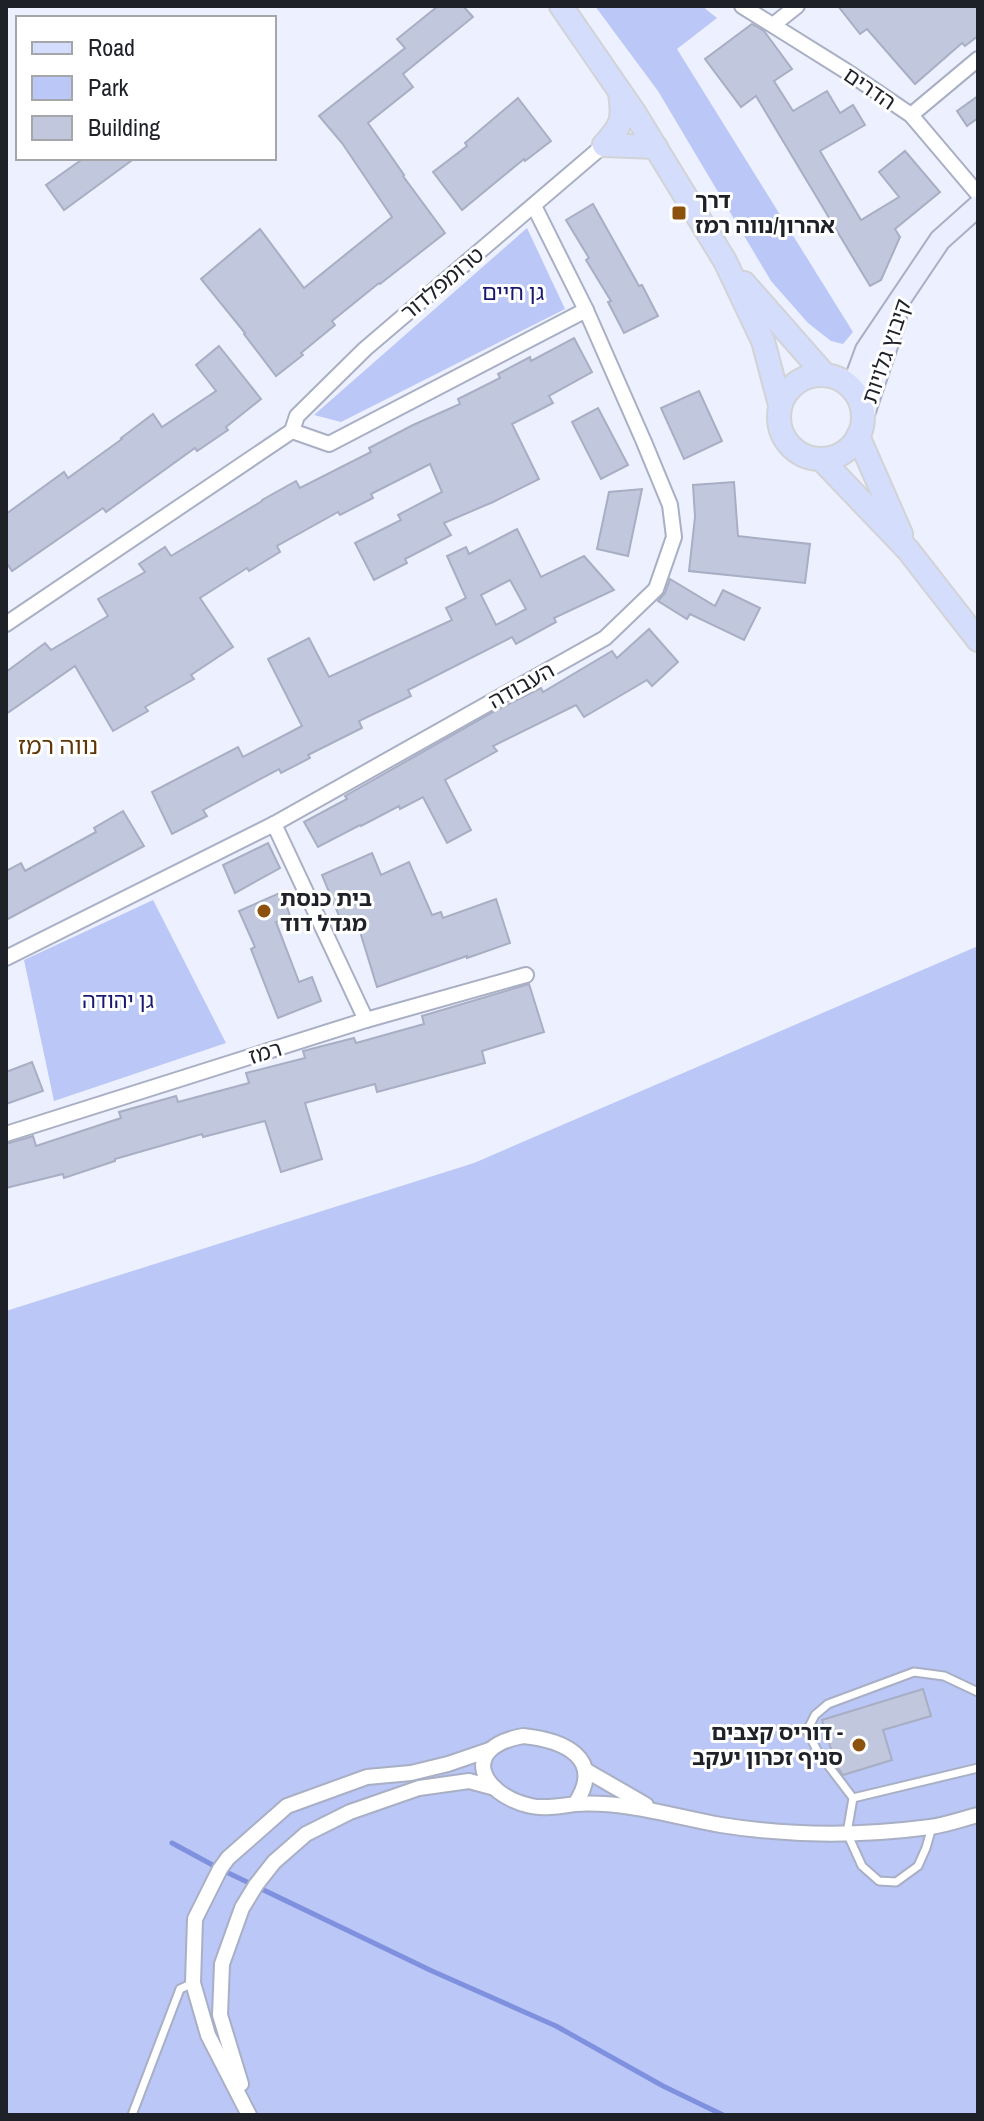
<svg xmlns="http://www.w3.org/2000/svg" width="984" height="2121" font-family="'Archivo Narrow','Noto Sans Hebrew',sans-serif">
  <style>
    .green { fill: #bac7f7 }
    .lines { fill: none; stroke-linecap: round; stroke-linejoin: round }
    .stream { stroke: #7f91de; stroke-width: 5 }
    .building { fill: #c1c7dd; stroke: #a8aec3; stroke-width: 2; fill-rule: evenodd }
    .lane-casing { stroke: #a9afc4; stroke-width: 11 }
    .street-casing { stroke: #a9afc4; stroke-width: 18 }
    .secondary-casing { stroke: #a9afc4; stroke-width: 24 }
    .primary-casing { stroke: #d2d3d4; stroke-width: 26 }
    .lane { stroke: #fff; stroke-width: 7 }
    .street { stroke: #fff; stroke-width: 14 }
    .secondary { stroke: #eaeefe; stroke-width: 20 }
    .primary { stroke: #d5ddfd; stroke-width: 22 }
    .poi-dot { fill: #8c520d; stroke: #fff; stroke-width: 3 }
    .labels { text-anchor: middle; stroke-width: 6; stroke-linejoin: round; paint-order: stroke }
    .street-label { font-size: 22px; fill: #1f2129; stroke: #fff }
    .poi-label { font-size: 22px; font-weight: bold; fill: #1f2129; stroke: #fff; text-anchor: start }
    .park-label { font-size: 22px; fill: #181871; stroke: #fff }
    .neighbourhood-label { font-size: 24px; fill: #5e3608; stroke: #fff }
  </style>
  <rect width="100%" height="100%" fill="#edf1ff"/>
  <!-- green -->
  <g class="green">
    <polygon points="595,6 702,6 717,18 677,49 853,332 843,344 831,341 808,323 771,281 658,91"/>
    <polygon points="527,228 565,309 341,422 314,415"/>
    <polygon points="153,900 226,1043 54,1101 24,960"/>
    <polygon points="978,946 978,2115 6,2115 6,1311 474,1163"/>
  </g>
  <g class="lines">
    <!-- stream -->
    <polyline class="stream" points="172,1843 220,1869 432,1971 556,2026 663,2086 723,2115"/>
  </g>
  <!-- building -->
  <g class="building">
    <polygon points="438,6 463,6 473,17 403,74 413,87 368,123 404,175 403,176 445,233 380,284 379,283 332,321 335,325 301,353 303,355 276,376 244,334 245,333 201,279 260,229 304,288 392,217 342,143 319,116 405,48 397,39"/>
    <polygon points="838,6 978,6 978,36 965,46 962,43 915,84 867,29 860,34"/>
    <polygon points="752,24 764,31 792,69 774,81 793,111 827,91 840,113 853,105 865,125 820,151 861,220 899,197 879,172 905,151 940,192 895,229 900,237 881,280 870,286 756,96 741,107 705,59"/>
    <polygon points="978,96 978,118 967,126 957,111"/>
    <polygon points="518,98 551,141 525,161 524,159 462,210 433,172 467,146 465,143"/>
    <polygon points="84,158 135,158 64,210 46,185"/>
    <polygon points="593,204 639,286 642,285 658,316 624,333 608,302 611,301 586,260 589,258 566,220"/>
    <polygon points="574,338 592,372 549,396 553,403 512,424 539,479 493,502 444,523 451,535 405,559 407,563 374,580 355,543 401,520 398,515 442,492 430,464 371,494 373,498 340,515 338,512 277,546 280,552 249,571 247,568 200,598 233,647 191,675 194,679 145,707 148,711 113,731 75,666 6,714 6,672 45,643 51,650 108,616 98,599 145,572 139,564 165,547 171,556 262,501 262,500 296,481 300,488 371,452 369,448 413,425 460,404 458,399 500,378 498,374 530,357 531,361"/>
    <polygon points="219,346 261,399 226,427 228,430 197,451 195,448 106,512 103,508 12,571 6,562 6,514 64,472 68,478 122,439 121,438 153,414 162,427 216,391 196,365"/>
    <polygon points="699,391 722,441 684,459 661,408"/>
    <polygon points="598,408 628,465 601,479 572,422"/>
    <polygon points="734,482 738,536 810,544 805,583 689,571 695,517 693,485"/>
    <polygon points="642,489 628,556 597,549 609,492"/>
    <path d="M517 529 541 577 584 556 614 590 554 618 556 622 516 644 512 637 408 690 411 696 359 721 362 728 308 755 310 758 281 773 279 769 203 810 207 816 172 834 152 792 238 747 243 757 302 726 268 659 309 638 329 677 452 620 446 608 466 598 447 556 466 547 469 554ZM510 580 526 609 496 625 481 595Z"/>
    <polygon points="670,579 715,606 723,590 760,608 744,640 690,614 687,619 658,601 665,593"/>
    <polygon points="649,629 678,662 652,686 647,680 584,717 576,705 493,746 497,751 445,780 471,830 447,843 423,797 400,809 399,806 361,826 360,825 318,847 304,822 347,799 345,796 495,711 541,688 543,692 612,651 617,658"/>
    <polygon points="123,811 144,846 6,920 6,871 21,863 25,871 96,832 94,828"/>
    <polygon points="268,843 280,868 235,893 223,865"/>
    <polygon points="372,853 381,875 409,862 432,915 441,912 443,918 496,899 510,943 467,958 467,956 377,987 357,922 344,928 322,875"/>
    <polygon points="282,892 290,916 276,922 299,982 312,977 321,1001 278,1018 251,949 255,947 239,911"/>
    <polygon points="529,984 544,1032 482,1051 485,1063 377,1092 375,1084 305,1103 322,1159 281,1172 265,1121 203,1137 202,1134 115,1159 115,1161 64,1178 63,1174 6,1188 6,1144 33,1136 36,1146 121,1118 119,1112 176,1096 178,1102 249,1083 246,1073 305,1058 303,1051 354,1038 356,1043 424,1024 422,1016"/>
    <polygon points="32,1062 43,1091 6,1104 6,1072"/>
    <polygon points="923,1689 931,1716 883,1730 892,1760 843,1775 836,1765 822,1720"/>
  </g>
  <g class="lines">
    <!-- lane casing -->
    <g class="lane-casing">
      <g id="lane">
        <polyline points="853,1798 818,1752 807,1731 815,1715 828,1704 914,1672 944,1676 978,1692"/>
        <polyline points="932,1827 926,1848 918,1866 896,1882 879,1881 862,1866 847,1833 853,1798 978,1768"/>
        <polyline points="132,2115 180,1989 193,1983"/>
      </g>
    </g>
    <!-- street casing -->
    <g class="street-casing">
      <g id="street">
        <polyline points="742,6 846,71 911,115 978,194"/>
        <polyline points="773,25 797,6"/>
        <polyline points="911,115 978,59"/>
        <polyline points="292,431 329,444 586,310"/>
        <polyline points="6,624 292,431 297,416 365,349 604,145"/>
        <polyline points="274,824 366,1020"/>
        <polyline points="6,958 274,824 605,638 656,589 674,537 670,505 644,442 586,310 534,206"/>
        <polyline points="6,1134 366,1020 526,975"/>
        <path d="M523 1736C563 1740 606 1758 575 1804 561 1806 544 1809 531 1806 481 1795 458 1748 523 1736Z"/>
        <polyline points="587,1771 646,1805"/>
        <path d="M575 1804C627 1801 671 1816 721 1825 789 1836 862 1836 930 1827 946 1825 962 1819 978 1815"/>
        <polyline points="241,2084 220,2015 222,1964 242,1908 256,1885 274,1862 306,1834 350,1812 419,1788 469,1781 495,1788"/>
        <polyline points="249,2115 208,2035 193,1983 195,1919 220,1869 228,1858 287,1806 367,1777 411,1773 448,1764 489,1750"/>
      </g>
    </g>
    <!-- secondary casing -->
    <g class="secondary-casing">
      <g id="secondary">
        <polyline points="852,388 866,350 940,240 978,206"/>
        <polyline points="863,417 896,319"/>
      </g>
    </g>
    <!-- primary casing -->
    <g class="primary-casing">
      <g id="primary">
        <polyline points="561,6 634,112 725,261 763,341 780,405"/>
        <path d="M604 145C622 125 624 120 620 93"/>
        <polyline points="604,145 656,147"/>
        <polyline points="744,283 825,375"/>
        <circle cx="821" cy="417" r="42"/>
        <polyline points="858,436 901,534"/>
        <polyline points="821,459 908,550 978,640"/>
      </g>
    </g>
    <!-- lane -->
    <use href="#lane" class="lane"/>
    <!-- street -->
    <use href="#street" class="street"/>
    <!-- secondary -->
    <use href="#secondary" class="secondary"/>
    <!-- primary -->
    <use href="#primary" class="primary"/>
  </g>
  <!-- markers -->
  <g class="poi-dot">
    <rect x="671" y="205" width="16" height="16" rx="4"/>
    <circle cx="264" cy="911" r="8"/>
    <circle cx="859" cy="1745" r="8"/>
  </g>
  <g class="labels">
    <!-- street labels -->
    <g class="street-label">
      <text transform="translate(870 88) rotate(34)" y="8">הדרים</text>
      <text transform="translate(442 283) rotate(-40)" y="8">טרומפלדור</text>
      <text transform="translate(886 351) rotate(-71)" y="8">קיבוץ גלויות</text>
      <text transform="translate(521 685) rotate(-29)" y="8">העבודה</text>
      <text transform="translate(265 1052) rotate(-17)" y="8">רמז</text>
    </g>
    <!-- poi labels -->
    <g class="poi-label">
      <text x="695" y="208">דרך<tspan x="695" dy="25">אהרון/נווה רמז</tspan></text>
      <text x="280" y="906">בית כנסת<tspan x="280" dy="25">מגדל דוד</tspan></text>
      <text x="843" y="1740" text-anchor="end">דוריס קצבים -<tspan x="843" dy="25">סניף זכרון יעקב</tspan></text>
    </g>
    <!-- park labels -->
    <g class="park-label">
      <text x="513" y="300">גן חיים</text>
      <text x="118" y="1008">גן יהודה</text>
    </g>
    <!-- neighbourhood labels -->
    <g class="neighbourhood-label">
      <text x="58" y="754">נווה רמז</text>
    </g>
  </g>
  <!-- border -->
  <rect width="984" height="2121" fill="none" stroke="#1f2129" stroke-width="16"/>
  <!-- legend -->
  <rect x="16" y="16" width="260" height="144" fill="#ffffff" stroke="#a5a6a9" stroke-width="2"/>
  <rect x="32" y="42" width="40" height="12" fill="#d5ddfd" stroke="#a5a6a9" stroke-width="2"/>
  <text x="88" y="56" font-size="24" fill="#1f2129">Road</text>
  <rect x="32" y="76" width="40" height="24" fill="#bac7f7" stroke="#a5a6a9" stroke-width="2"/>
  <text x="88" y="96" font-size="24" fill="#1f2129">Park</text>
  <rect x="32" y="116" width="40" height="24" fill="#c1c7dd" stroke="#a5a6a9" stroke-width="2"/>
  <text x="88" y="136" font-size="24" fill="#1f2129">Building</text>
</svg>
